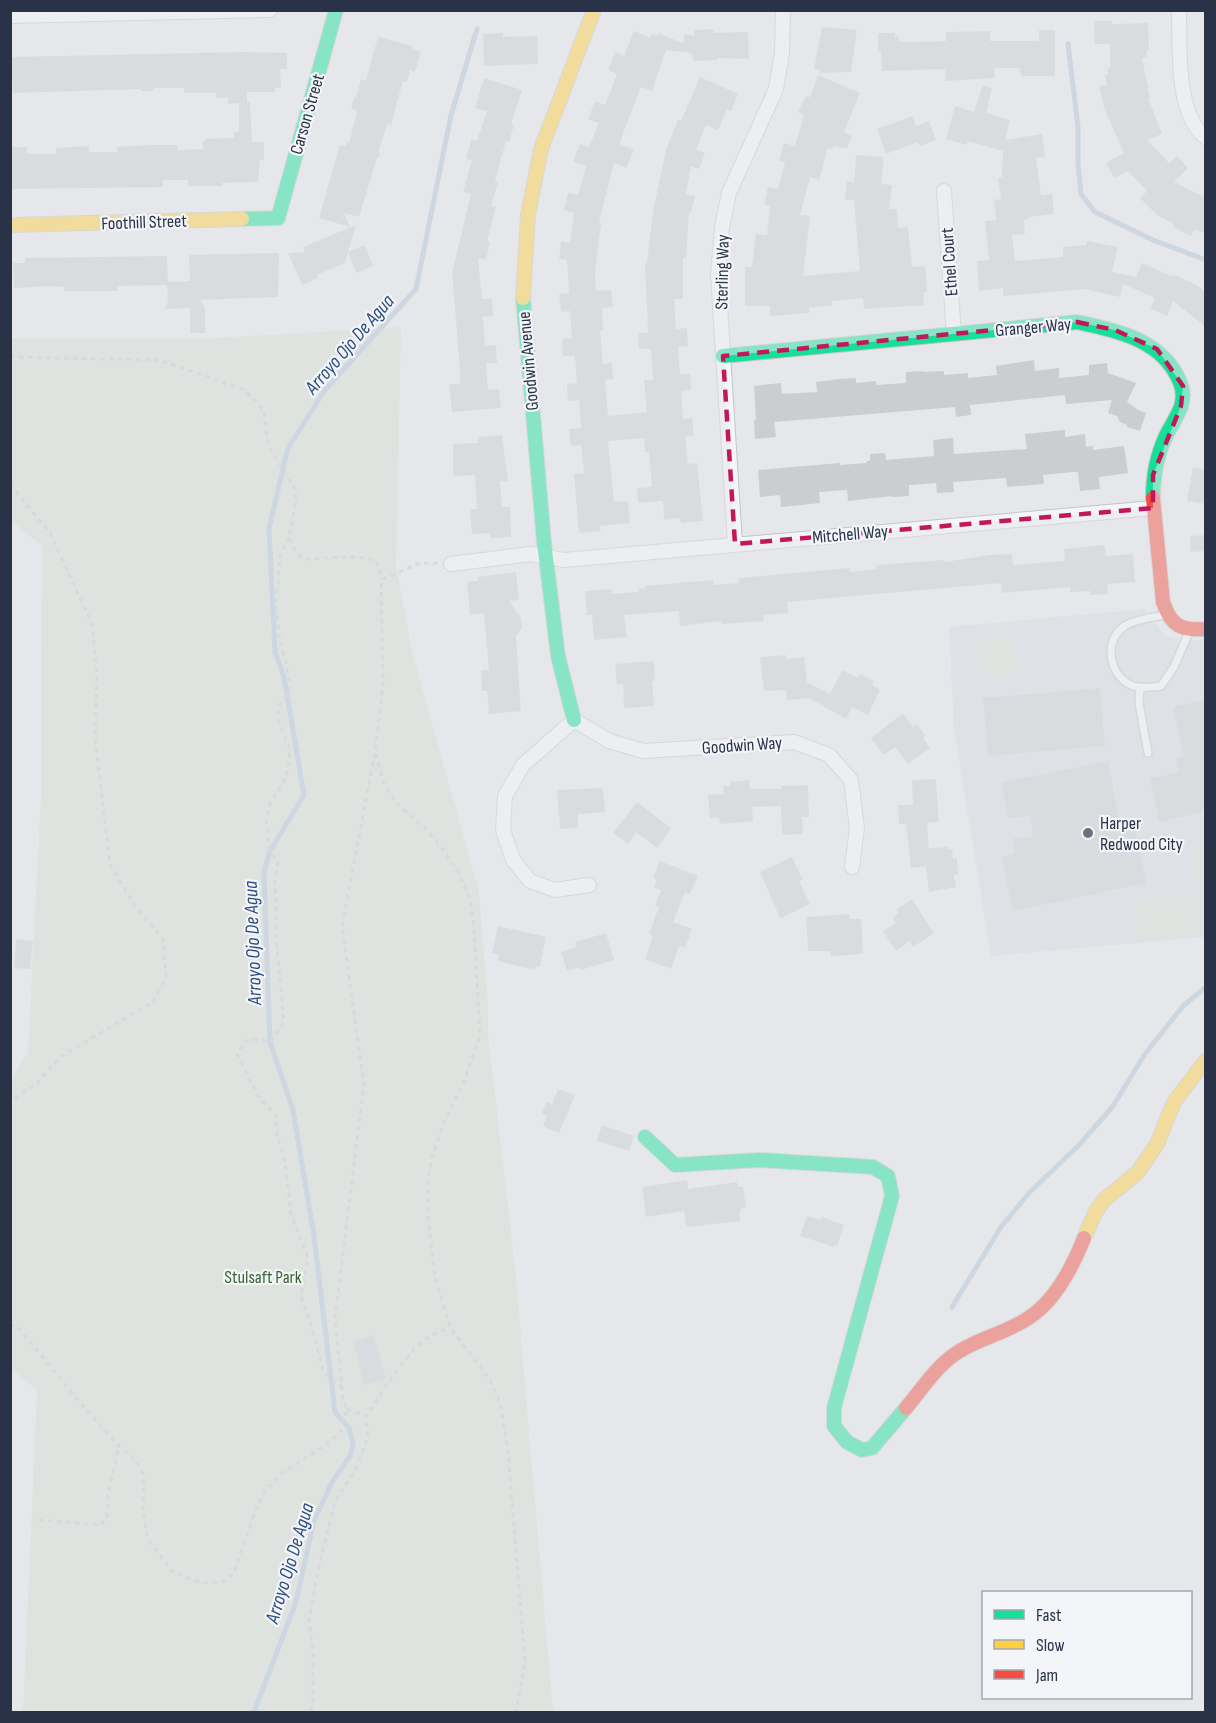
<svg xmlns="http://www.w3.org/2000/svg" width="1216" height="1723" font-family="'Sofia Sans Condensed',sans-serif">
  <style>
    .built { fill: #d6dae1 }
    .green { fill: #d4ded5 }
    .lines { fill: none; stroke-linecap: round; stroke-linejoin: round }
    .stream { stroke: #b1c1d7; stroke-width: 5 }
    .building { fill: #cbced1 }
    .lane-casing { stroke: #c3c5c8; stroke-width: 10 }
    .street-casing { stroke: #c3c5c8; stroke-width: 16 }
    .fast-casing { stroke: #c3c5c8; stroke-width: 16 }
    .slow-casing { stroke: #c3c5c8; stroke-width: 16 }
    .jam-casing { stroke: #c3c5c8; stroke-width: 16 }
    .path { stroke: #c6c8cd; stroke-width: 3; stroke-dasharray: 4.5 4.5; stroke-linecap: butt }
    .lane { stroke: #f4f5f7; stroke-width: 7 }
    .street { stroke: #f4f5f7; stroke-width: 14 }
    .fast { stroke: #16e098; stroke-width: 14 }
    .slow { stroke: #ffcf43; stroke-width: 14 }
    .jam { stroke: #f24e42; stroke-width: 14 }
    .marked { fill: none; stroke: #c2185b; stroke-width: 4.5; stroke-dasharray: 12 8; stroke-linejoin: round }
    .poi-dot { fill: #6b7180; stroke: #f3f5f9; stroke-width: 2 }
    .labels { text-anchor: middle; stroke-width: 4.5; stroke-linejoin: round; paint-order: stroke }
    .street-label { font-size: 18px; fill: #293247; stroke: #f3f5f9 }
    .poi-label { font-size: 18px; fill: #293247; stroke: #f3f5f9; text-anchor: start }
    .park-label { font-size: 18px; fill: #3b6434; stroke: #f3f5f9 }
    .water-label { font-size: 20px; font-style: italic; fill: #2e4e7f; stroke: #f3f5f9 }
  </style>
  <rect width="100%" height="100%" fill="#e5e7ea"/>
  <!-- built -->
  <polygon class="built" points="1144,609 1165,636 1188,641 1205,639 1205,937 991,956 954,730 949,627"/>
  <!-- green -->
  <g class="green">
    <polygon points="401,327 396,565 413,655 479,892 488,1004 488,1034 515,1267 553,1712 23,1712 37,1390 11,1369 10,1083 28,1052 41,795 42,546 11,521 10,338 216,338"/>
    <path d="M1012 635 1018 670C1009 675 990 677 981 671L976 645 982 640Z"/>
    <polygon points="1205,847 1205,878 1194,879 1192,848"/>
    <polygon points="1200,897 1196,935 1138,940 1135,901 1150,898"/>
  </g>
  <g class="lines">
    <!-- stream -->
    <g class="stream">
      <polyline points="1068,44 1078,127 1078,163 1081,194 1095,212 1153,240 1206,260"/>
      <polyline points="952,1307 1001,1227 1029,1193 1080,1144 1113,1106 1145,1054 1183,1006 1206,987"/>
      <polyline points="254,1712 296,1602 314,1521 332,1482 350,1456 353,1443 349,1428 335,1412 314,1236 293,1110 270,1042 264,872 270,851 304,795 284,677 275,652 269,528 288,448 325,390 416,289 451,115 477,29"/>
    </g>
  </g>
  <!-- building -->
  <g class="building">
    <polygon points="1094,21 1112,21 1112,24 1148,23 1149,50 1147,50 1147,58 1142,58 1150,98 1148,98 1162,134 1147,140 1169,163 1177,156 1188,168 1174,182 1206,198 1206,234 1195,229 1191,236 1173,227 1174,224 1157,215 1140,198 1147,191 1128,171 1114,178 1106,163 1124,153 1104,108 1099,86 1107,85 1105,75 1108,75 1107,69 1110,68 1110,44 1095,44"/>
    <polygon points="822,27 857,30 851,72 819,73 820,70 814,69"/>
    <polygon points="714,29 714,33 748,32 749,59 718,58 717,60 693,61 692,53 666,50 652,91 641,87 622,136 620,144 634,150 626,168 614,163 599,223 601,224 595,271 596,291 611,290 613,307 602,308 603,331 600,331 603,364 612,363 613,379 605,380 608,416 647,412 644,380 653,380 651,349 639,349 638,333 648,333 645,264 647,263 653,212 666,150 678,120 681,121 700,77 738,94 731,111 727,110 718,130 706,125 696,149 705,153 699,169 691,166 686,194 695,196 691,213 689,213 686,258 683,257 683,299 674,299 676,329 687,328 688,346 678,347 680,374 690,374 691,390 681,391 683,419 692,418 694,436 685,437 688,464 697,463 703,521 681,523 680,518 664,520 663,501 638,503 637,488 652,487 649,452 645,452 644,438 608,441 614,502 628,501 630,523 600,526 601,531 579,533 574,474 584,473 581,445 571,446 569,429 581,428 579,400 568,401 567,384 577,383 575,356 563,356 562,339 572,338 570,311 561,312 559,294 569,293 567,260 559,259 561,241 570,243 574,213 564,210 568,193 578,195 586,166 573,161 580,144 589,147 599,123 588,119 595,101 605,105 617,74 608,70 615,52 624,56 634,31 650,38 652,34 657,36 658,33 683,43 685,34 695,36 694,30"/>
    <polygon points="1039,30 1055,30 1055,76 1021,76 1019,68 994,68 995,78 946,81 945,69 882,71 881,52 878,52 878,33 895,33 895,37 899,36 899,42 919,42 946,41 946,32 990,31 990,41 1039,41"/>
    <polygon points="503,33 503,37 537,36 538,64 484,66 483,34"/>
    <polygon points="378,37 413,46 412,49 421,52 415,72 410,70 407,82 403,81 391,125 387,124 379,150 380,156 377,158 359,217 344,213 350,227 319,218 340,145 346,146 347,142 349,143 357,113 356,110 351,109 354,97 356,98 361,79 366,80"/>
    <polygon points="246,52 287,53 287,69 280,69 281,88 275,88 275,92 247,92 247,102 250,102 252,142 264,142 264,160 260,160 258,182 222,183 222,186 188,186 188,180 163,180 163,187 12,189 10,147 27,147 27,154 56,154 56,148 89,146 89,152 117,152 117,147 147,145 177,145 178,150 203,149 203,141 205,141 205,139 234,138 234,132 239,132 239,103 228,104 228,97 216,98 216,93 184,93 184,88 154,88 154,91 141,91 141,89 13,93 12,81 10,81 10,57"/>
    <polygon points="818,75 860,93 844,132 852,135 847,149 834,146 832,149 828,148 819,180 810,177 800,215 810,216 803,276 860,271 854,200 845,200 847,181 854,183 856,155 884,157 881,184 892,185 889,209 897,209 898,228 908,227 912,267 925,266 927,292 923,293 924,305 864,309 863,298 832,301 832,305 809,308 809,313 770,316 770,306 745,306 745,267 752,267 756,234 767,235 770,206 764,204 768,187 778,189 785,162 779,161 784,143 795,146 804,115 798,112 806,96 810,97"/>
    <polygon points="484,78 522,90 511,124 514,125 509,142 506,141 495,181 498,182 491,206 496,207 487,241 490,242 486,260 478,258 482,299 492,299 493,316 483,317 485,346 496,345 497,363 486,363 488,390 499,389 501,408 452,412 449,384 460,384 460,369 452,273 471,194 463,192 472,160 466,159 471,140 477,141 487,111 475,108"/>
    <polygon points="983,85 992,88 986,113 1010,120 1005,140 1042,134 1045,157 1036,158 1041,195 1052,194 1054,214 1028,217 1028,219 1024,220 1025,234 1012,235 1015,261 1063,257 1063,247 1086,245 1087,241 1118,247 1112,272 1136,277 1142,263 1171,276 1172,274 1195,284 1206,292 1206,327 1173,301 1167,316 1150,308 1155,298 1123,284 1120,297 1084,289 1003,296 1003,288 979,291 977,261 989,260 985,221 996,220 994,200 1001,199 998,178 1002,177 1003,151 968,141 967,145 946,139 955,106 974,112"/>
    <polygon points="913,116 916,126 929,121 936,140 920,146 918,142 886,154 877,129"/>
    <polygon points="356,225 348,252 365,245 373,266 356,273 348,252 345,263 317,275 318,278 302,285 288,253 305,252 303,247"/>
    <polygon points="279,253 278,297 200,300 205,308 205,333 190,333 190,308 165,309 168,301 167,285 117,286 117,291 64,291 64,287 53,286 14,288 13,263 25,263 25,258 167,256 168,282 190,281 189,255"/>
    <polygon points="1034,360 1035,371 1059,368 1059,378 1089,375 1089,365 1107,363 1108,373 1136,383 1127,402 1138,410 1146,413 1140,431 1127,427 1127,425 1120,422 1117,416 1108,413 1112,400 1066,404 1065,395 970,405 971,415 956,417 955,407 774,422 776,437 755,439 754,420 756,420 754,386 781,383 782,394 817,392 816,382 840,379 856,378 856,383 876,381 876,385 906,383 906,372 923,371 923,372 944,371 944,375 968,373 968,378 997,375 996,366"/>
    <polygon points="1065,430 1065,437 1085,434 1086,447 1093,446 1093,450 1124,446 1128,473 1099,477 1100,489 1080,491 1078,472 1073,472 1043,475 1044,484 1007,487 1006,478 953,482 954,492 937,493 936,483 909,485 909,496 892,497 892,496 848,501 847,490 819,492 820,503 781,507 780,495 760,497 758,470 840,463 840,465 867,463 866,461 870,461 870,454 885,453 886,460 934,456 933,440 953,438 954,454 1027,449 1025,434"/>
    <polygon points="502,435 508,481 500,481 502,507 510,507 511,537 490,538 490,533 472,534 470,509 477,509 475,475 453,476 453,444 478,443 478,437"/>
    <polygon points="1193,468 1206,469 1206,504 1187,501"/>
    <polygon points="1206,535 1206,551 1191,552 1190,536"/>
    <polygon points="1103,545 1105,546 1106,556 1133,554 1135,582 1107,584 1108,594 1090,595 1090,591 1070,592 1070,587 1002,593 1001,583 787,602 788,613 763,615 764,621 750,622 721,624 721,621 680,626 679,611 624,615 627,637 594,640 592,615 587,615 585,591 611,589 612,594 638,592 638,589 646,588 645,586 713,580 714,585 739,583 739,578 850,568 850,572 877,569 876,565 944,560 945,562 990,555 1012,554 1013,565 1036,563 1065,561 1064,549"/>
    <polygon points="516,572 519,600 509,601 521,618 522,628 516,636 521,711 489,714 487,691 482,691 481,670 489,670 484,613 470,615 467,582 478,581 478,577"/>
    <polygon points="786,655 786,659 804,657 807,682 830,694 842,670 857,678 859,674 874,681 872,685 880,690 868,715 852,707 846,719 809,698 787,700 786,690 764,691 760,657"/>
    <polygon points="654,661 655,681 652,681 654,706 624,708 623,684 617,685 615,664"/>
    <polygon points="1100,688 1105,746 988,756 983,698"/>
    <polygon points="1206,700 1206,808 1202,809 1203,812 1159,822 1150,779 1179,772 1176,758 1184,757 1173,707"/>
    <polygon points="903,713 913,727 917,724 926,736 923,738 930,748 908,764 895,747 884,755 871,738"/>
    <polygon points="1108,761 1122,832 1135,829 1146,883 1013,911 1002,857 1015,854 1012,839 1033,836 1031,816 1008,818 1001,783"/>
    <polygon points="936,779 939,822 927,823 929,848 948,847 948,849 952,849 953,859 957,858 958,875 954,875 956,887 929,892 926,866 911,868 906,824 899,824 898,805 913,805 912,780"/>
    <polygon points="749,780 750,789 781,789 781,786 808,785 809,817 802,817 803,834 782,835 781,806 752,807 753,821 720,824 719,817 710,818 708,795 724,794 723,786 730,786 730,782"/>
    <polygon points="603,788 605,812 578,814 578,828 560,829 557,790"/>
    <polygon points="637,802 671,828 657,848 636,832 628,844 613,833"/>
    <polygon points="792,857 803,880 799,881 810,904 780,918 760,872"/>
    <polygon points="660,861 698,876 690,894 685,892 673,922 692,929 685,948 679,946 671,969 645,959 653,936 649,934 659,907 655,905 661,890 654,888 657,880 653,878"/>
    <polygon points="912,899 934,933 913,947 910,941 896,951 883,931 896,923 893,917 899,913 897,909"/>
    <polygon points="849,914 850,919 861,919 863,954 831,956 830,951 808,951 806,917"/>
    <polygon points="498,926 546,937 540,966 536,966 535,970 498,961 499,955 492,953"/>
    <polygon points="606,933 614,960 581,970 580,967 567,971 561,952 577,947 575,942"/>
    <polygon points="16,939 33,941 30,969 14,968"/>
    <polygon points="558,1089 575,1095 559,1133 543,1126 547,1116 542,1114 546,1102 552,1104"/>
    <polygon points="602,1125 634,1136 629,1151 597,1141"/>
    <polygon points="687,1180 688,1189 737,1182 738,1187 743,1187 746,1207 741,1208 741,1212 739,1212 741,1221 686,1227 684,1211 646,1217 642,1187"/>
    <polygon points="807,1216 821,1220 822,1217 844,1225 837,1246 835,1245 834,1247 800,1236"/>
    <polygon points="374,1335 386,1379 364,1385 353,1341"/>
  </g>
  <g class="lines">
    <!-- lane casing -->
    <g class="lane-casing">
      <g id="lane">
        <path d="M1167 614C1153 618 1133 619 1122 628 1103 644 1110 677 1133 686 1142 689 1151 687 1161 686L1174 667 1189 632"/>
        <polyline points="1140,687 1139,703 1148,753"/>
      </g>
    </g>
    <!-- street casing -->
    <g class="street-casing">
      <g id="street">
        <path d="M1179 10C1180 47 1175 114 1206 138"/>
        <polyline points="10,16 270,10"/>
        <polyline points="944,191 954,334"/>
        <polyline points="735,544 718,274 722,227 729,193 776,89 782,53 783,10"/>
        <polyline points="451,564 531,554 564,560 1153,508"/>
        <polyline points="589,885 555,890 530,881 513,860 503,830 505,796 523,765 574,720 609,741 643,751 794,742 829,755 851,780 857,828 852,867"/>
      </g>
    </g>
    <!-- fast casing -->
    <g class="fast-casing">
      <g id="fast">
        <polyline points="242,219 278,218 336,10"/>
        <polyline points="523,298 544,542 558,656 574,720"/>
        <path d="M723 356 1077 322C1114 330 1155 338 1175 372 1182 384 1185 394 1181 407 1177 417 1171 426 1166 436 1157 455 1153 476 1153 498"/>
        <polyline points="645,1137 675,1165 760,1160 873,1167 888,1176 892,1196 834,1408 834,1426 847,1442 862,1450 872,1448 906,1408"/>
      </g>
    </g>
    <!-- slow casing -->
    <g class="slow-casing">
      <g id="slow">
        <polyline points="10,225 242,219"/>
        <polyline points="523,298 528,215 541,149 594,10"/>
        <polyline points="1084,1238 1095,1213 1104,1200 1138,1172 1157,1144 1174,1102 1206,1060"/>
      </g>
    </g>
    <!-- jam casing -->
    <g class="jam-casing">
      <g id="jam">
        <path d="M1153 498 1163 602C1171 626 1181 631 1206 629"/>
        <path d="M906 1408C921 1390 936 1367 955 1354 978 1338 1007 1333 1030 1317 1055 1300 1073 1266 1084 1238"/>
      </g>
    </g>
    <!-- path -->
    <g class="path">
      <path d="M10 357 159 360 245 390 264 411 268 445 296 490 295 505 289 537 295 550 304 559C328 559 350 554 374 560L380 568 381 580"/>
      <polyline points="10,484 50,533 92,624 97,674 95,739 110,865 136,907 163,939 166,977 153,1002 61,1056 37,1083 10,1102"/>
      <polyline points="289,537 280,555 276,608 280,643 285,658 290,688 280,704 278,713 279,723 290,748 288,770 283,783 270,804 266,819 270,851 278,863 275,880 277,948 284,1023 270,1042 258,1039 246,1041 237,1054 260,1099 276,1115 277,1135 285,1162 291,1214 308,1258 301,1296 312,1329 323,1370 331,1380 342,1386"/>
      <polyline points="376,754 383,782 398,805 425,828 442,848 459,873 470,899 474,926 480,1036 464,1081 443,1125 432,1157 428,1179 428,1218 435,1277 450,1327 490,1380 500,1402 508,1451 525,1662 516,1712"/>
      <polyline points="10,1325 17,1326 82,1405 119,1446 136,1460 144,1476 143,1510 148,1540 172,1571 195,1581 209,1583 225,1581 234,1572 255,1512 265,1491 282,1473 326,1445 341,1431 347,1409 343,1400 335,1318 364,1084 342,926 375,752 383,684 381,580 420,563 438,563"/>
      <path d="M347 1409 366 1416C382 1393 409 1347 432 1335 438 1332 444 1330 450 1327"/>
      <polyline points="39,1520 101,1525 107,1518 108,1495 119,1446"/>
      <polyline points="311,1712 313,1700 313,1655 309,1619 317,1575 335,1501 355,1471 368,1437 366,1416"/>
    </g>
    <!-- lane -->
    <use href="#lane" class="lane"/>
    <!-- street -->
    <use href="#street" class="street"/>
    <!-- fast -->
    <use href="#fast" class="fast"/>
    <!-- slow -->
    <use href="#slow" class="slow"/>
    <!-- jam -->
    <use href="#jam" class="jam"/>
  </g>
  <!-- marked area -->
  <path d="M0 0H1216V1723H0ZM1077 322 1115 330 1157 349 1183 386 1181 406 1153 475V508L735 544 723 356Z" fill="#e5e7ea" fill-opacity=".55" fill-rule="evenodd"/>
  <path class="marked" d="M1077 322 1115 330 1157 349 1183 386 1181 406 1153 475V508L735 544 723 356Z"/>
  <!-- markers -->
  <circle class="poi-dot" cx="1088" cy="833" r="6"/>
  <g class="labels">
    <!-- street labels -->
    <g class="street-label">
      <text transform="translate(307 114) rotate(-74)" y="6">Carson Street</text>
      <text transform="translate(144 222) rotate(-2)" y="6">Foothill Street</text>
      <text transform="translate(949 262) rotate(-94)" y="6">Ethel Court</text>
      <text transform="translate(722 272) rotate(-89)" y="6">Sterling Way</text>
      <text transform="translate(1033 327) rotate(-5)" y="6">Granger Way</text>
      <text transform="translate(528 361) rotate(-95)" y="6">Goodwin Avenue</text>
      <text transform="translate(850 534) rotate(-5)" y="6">Mitchell Way</text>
      <text transform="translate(742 745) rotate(-4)" y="6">Goodwin Way</text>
    </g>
    <!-- poi labels -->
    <g class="poi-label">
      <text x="1100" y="829">Harper<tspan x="1100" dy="21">Redwood City</tspan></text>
    </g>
    <!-- park labels -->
    <g class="park-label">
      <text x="263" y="1283">Stulsaft Park</text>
    </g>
    <!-- water labels -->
    <g class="water-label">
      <text transform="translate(349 344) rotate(-49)" y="7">Arroyo Ojo De Agua</text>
      <text transform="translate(252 943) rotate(-92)" y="7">Arroyo Ojo De Agua</text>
      <text transform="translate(289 1563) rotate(-73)" y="7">Arroyo Ojo De Agua</text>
    </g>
  </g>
  <!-- border -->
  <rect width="1216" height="1723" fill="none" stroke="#293247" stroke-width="24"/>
  <!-- legend -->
  <rect x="982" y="1591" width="210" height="108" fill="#f3f5f9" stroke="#a2a7b2" stroke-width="1.5"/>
  <rect x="994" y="1610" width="30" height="9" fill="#16e098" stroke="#a2a7b2" stroke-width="1.5"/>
  <text x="1036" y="1621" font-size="18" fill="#293247">Fast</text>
  <rect x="994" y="1640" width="30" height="9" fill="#ffcf43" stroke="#a2a7b2" stroke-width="1.5"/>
  <text x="1036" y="1651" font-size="18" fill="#293247">Slow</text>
  <rect x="994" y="1670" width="30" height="9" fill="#f24e42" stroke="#a2a7b2" stroke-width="1.5"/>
  <text x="1036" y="1681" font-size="18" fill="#293247">Jam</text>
</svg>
